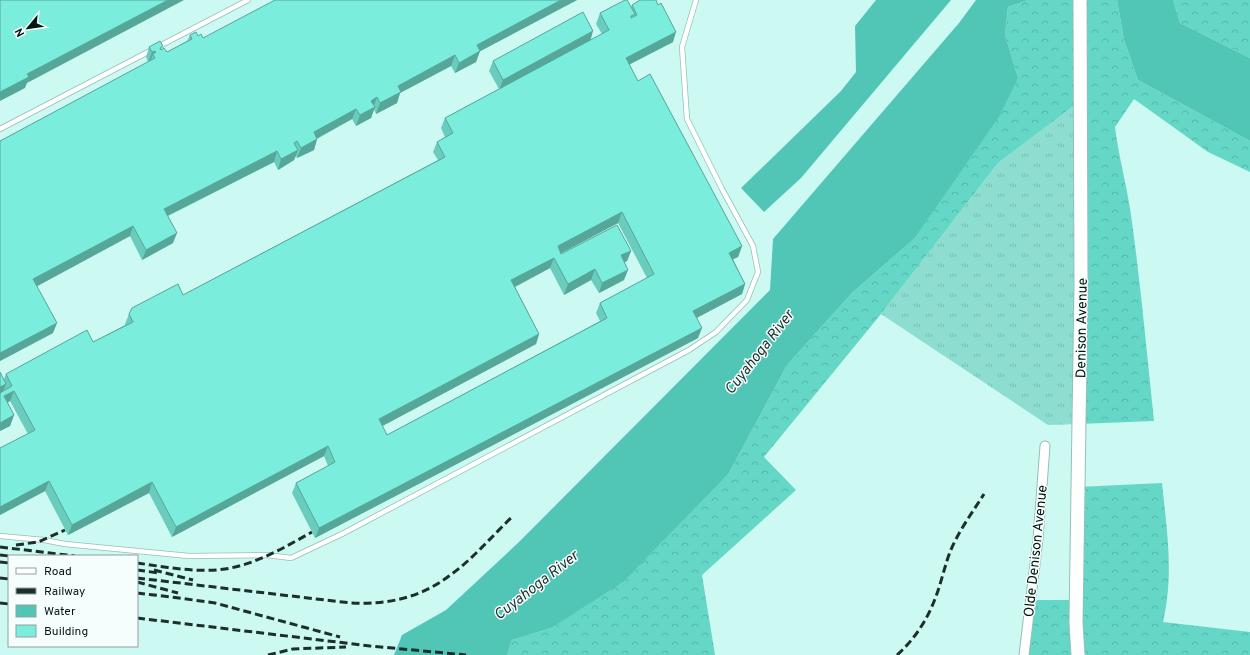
<svg xmlns="http://www.w3.org/2000/svg" width="1250" height="655" font-family="Overpass,sans-serif">
  <style>
    .grass { fill: url(#grass-tufts) }
    .forest { fill: url(#forest-crowns) }
    .water { fill: #52c6b6 }
    .lines { fill: none; stroke-linecap: round; stroke-linejoin: round }
    .lane-casing { stroke: #94c0b8; stroke-width: 6 }
    .street-casing { stroke: #94c0b8; stroke-width: 11 }
    .secondary-casing { stroke: #94c0b8; stroke-width: 15 }
    .lane { stroke: #fff; stroke-width: 4.5 }
    .street { stroke: #fff; stroke-width: 9 }
    .secondary { stroke: #fff; stroke-width: 13 }
    .rail { stroke: #1c2f2c; stroke-width: 3; stroke-dasharray: 8 4; stroke-linecap: butt }
    .wall { fill: #6accbd; fill-rule: evenodd }
    .shaded-wall { fill: #56a69a }
    .building { fill: #7beddc; stroke: #56a69a; fill-rule: evenodd }
    .labels { text-anchor: middle; stroke-width: 3; stroke-linejoin: round; paint-order: stroke }
    .street-label { font-size: 14px; fill: #041411; stroke: #f5fefc }
    .water-label { font-size: 15px; font-style: italic; fill: #1b302c; stroke: #f5fefc }
  </style>
  <defs>
    <pattern id="grass-tufts" width="24" height="20" patternUnits="userSpaceOnUse"><rect width="24" height="20" fill="#8dded1"/><path d="M3 7l-1-3M5 7V3M7 7l1-3M15 17l-1-3M17 17v-4M19 17l1-3" fill="none" stroke="#78beb2"/></pattern>
    <pattern id="forest-crowns" width="20" height="18" patternUnits="userSpaceOnUse"><rect width="20" height="18" fill="#65d7c7"/><path d="M2 6a3 3 0 1 1 6 0M12 15a3 3 0 1 1 6 0" fill="none" stroke="#56b8aa"/></pattern>
  </defs>
  <rect width="100%" height="100%" fill="#ccf9f1"/>
  <!-- grass -->
  <polygon class="grass" points="1080,101 1079,424 1048,425 881,314 998,163"/>
  <!-- forest -->
  <g class="forest">
    <path d="M1028 0H1117L1124 40 1138 80 1250 141V172L1208 152 1134 99 1115 127C1119 159 1128 190 1132 222 1141 288 1147 355 1154 421L1079 424 1080 101 998 163 881 314 764 457 796 490 702 575 715 655H507L512 640 551 628 729 473 787 365 852 293 915 238 962 169 1018 78 1005 35 1008 7Z"/>
    <polygon points="1173,0 1250,0 1250,58 1180,23"/>
    <path d="M1162 483C1167 532 1174 574 1163 622L1250 632V655H1028L1030 600H1076L1078 487Z"/>
  </g>
  <!-- water -->
  <g class="water">
    <polygon points="876,0 951,0 801,178 764,212 741,188 841,91 856,72 855,26"/>
    <polygon points="976,0 1028,0 1008,7 1005,35 1018,78 1000,115 915,238 852,293 787,365 729,473 623,582 551,628 512,640 507,655 394,655 402,635 446,610 519,542 770,290 773,239 959,23"/>
    <polygon points="1117,0 1173,0 1180,23 1250,58 1250,141 1138,80 1124,40"/>
  </g>
  <g class="lines">
    <!-- lane casing -->
    <g class="lane-casing">
      <g id="lane">
        <polyline points="0,129 248,0"/>
        <polyline points="0,536 44,540 65,544 189,556 267,555 291,558 342,534 689,350 716,332 747,300 758,272 753,246 722,189 687,119 682,47 696,0"/>
      </g>
    </g>
    <!-- street casing -->
    <g class="street-casing">
      <polyline id="street" points="1024,655 1038,539 1045,446"/>
    </g>
    <!-- secondary casing -->
    <g class="secondary-casing">
      <polyline id="secondary" points="1078,655 1076,623 1081,287 1080,0"/>
    </g>
    <!-- lane -->
    <use href="#lane" class="lane"/>
    <!-- street -->
    <use href="#street" class="street"/>
    <!-- secondary -->
    <use href="#secondary" class="secondary"/>
    <!-- rail -->
    <g class="rail">
      <polyline points="16,545 38,542 65,530"/>
      <polyline points="0,547 75,556"/>
      <polyline points="0,555 9,556"/>
      <polyline points="0,562 9,563"/>
      <path d="M137 563C166 567 196 573 225 569 257 564 285 547 312 532"/>
      <polyline points="137,570 159,573"/>
      <polyline points="154,570 193,580"/>
      <polyline points="0,578 9,579"/>
      <path d="M137 578 351 603C386 605 420 598 449 576 472 560 492 536 512 517"/>
      <polyline points="137,582 178,593"/>
      <polyline points="137,593 179,598 215,603 340,637"/>
      <polyline points="0,603 9,604"/>
      <polyline points="137,618 370,646 466,655"/>
      <polyline points="268,655 293,649 346,647"/>
      <path d="M897 655C914 640 927 620 935 599 941 584 944 568 950 552 958 532 972 513 984 494"/>
    </g>
  </g>
  <!-- wall -->
  <g class="wall">
    <polygon points="577,0 480,51 476,62 455,73 451,66 400,93 397,103 376,114 374,109 371,118 356,126 352,119 317,139 314,150 297,158 296,156 294,160 278,170 274,162 168,216 173,243 142,260 130,236 37,286 53,333 0,361 0,141 148,62 146,57 149,47 162,49 167,52 187,41 190,35 198,36 203,38"/>
    <path d="M632 5 673 42 629 65 638 81 742 246 738 257 733 259 745 284 742 294 696 318 698 338 315 538 292 493 296 483 328 466 324 456 172 537 149 493 68 535 45 491 0 515V448L28 434 10 401 7 403 14 415 10 426 0 431 4 379 6 374 93 342 125 325V324L129 314 183 295 438 160 433 152 437 142 445 137 441 128 445 118 499 89 489 71 493 61 590 41 602 34 596 24 600 13 631 7ZM618 223 647 278 600 303 596 313 600 321 387 435 382 426 536 344 539 334 515 287 550 268 564 295 591 280 599 293 624 280 625 262 627 261 631 251 561 254V253Z"/>
  </g>
  <!-- shaded-wall -->
  <g class="shaded-wall">
    <polygon points="168,0 184,0 27,83 25,88 0,101 0,92 27,74"/>
    <polygon points="561,0 577,0 473,55 477,45"/>
    <polygon points="593,31 590,42 499,90 503,80"/>
    <polygon points="676,32 673,42 622,68 626,58"/>
    <polygon points="155,51 153,54 150,62 148,63 152,52"/>
    <polygon points="480,51 476,62 455,73 459,63"/>
    <polygon points="455,55 451,66 400,93 397,103 376,114 380,103 398,86"/>
    <polygon points="377,97 373,108 371,101"/>
    <polygon points="375,107 371,118 356,126 360,115"/>
    <polygon points="356,109 352,119 310,142 314,132"/>
    <polygon points="317,139 314,150 297,158 301,148"/>
    <polygon points="298,150 294,160 278,170 281,159"/>
    <polygon points="277,151 274,162 161,219 164,209"/>
    <polygon points="622,212 618,223 554,257 558,246"/>
    <polygon points="133,226 130,236 30,290 33,279"/>
    <polygon points="177,233 173,243 142,260 146,250"/>
    <polygon points="742,246 738,257 725,263 729,253"/>
    <polygon points="631,251 627,261 617,266 621,255"/>
    <polygon points="554,258 550,268 507,291 511,280"/>
    <polygon points="595,269 591,280 564,295 568,284"/>
    <polygon points="628,270 624,280 599,293 602,283"/>
    <polygon points="745,284 742,294 689,322 693,311"/>
    <polygon points="57,323 53,333 0,361 0,353"/>
    <polygon points="702,328 698,338 315,538 319,528"/>
    <polygon points="539,334 536,344 375,430 379,419"/>
    <polygon points="6,384 2,394 0,396 0,387"/>
    <polygon points="14,391 10,401 0,407 4,396"/>
    <polygon points="14,415 10,426 0,431 0,423"/>
    <polygon points="328,446 324,456 172,537 176,527"/>
    <polygon points="49,481 45,491 0,515 0,507"/>
    <polygon points="152,482 149,493 68,535 72,525"/>
  </g>
  <!-- building -->
  <g class="building">
    <polygon points="0,0 168,0 27,74 29,77 0,92"/>
    <polygon points="275,0 561,0 477,45 480,51 459,63 455,55 398,86 401,92 380,103 377,97 371,101 375,107 360,115 356,109 314,132 317,139 301,148 297,141 294,143 298,150 281,159 277,151 164,209 177,233 146,250 133,226 33,279 57,323 0,353 0,141 155,58 153,54 156,52 155,51 152,52 149,47 160,41 163,46 160,48 161,50 164,48 167,52 192,39 190,35 196,32 198,36 201,34 203,38"/>
    <path d="M625 0H627L635 14 631 16V18L637 15 632 5 640 0H656L658 5 661 3 676 32 626 58 638 81 650 74 742 246 729 253 745 284 693 311 702 328 319 528 296 483 335 462 328 446 176 527 152 482 72 525 49 481 0 507V448L35 430 14 391 4 396 14 415 0 423V393L12 386 6 374 87 330 93 342 133 322 129 314 132 308 178 284 183 295 445 157 437 142 453 133 445 118 609 30 600 13ZM622 212 654 274 600 303 607 318 387 435 379 419 539 334 511 280 554 258 568 284 595 269 602 283 628 270 621 255 631 251 617 225 561 254 558 246Z"/>
    <polygon points="583,12 593,31 503,80 493,61"/>
    <polygon points="0,372 6,384 0,387"/>
  </g>
  <g class="labels">
    <!-- street labels -->
    <g class="street-label">
      <text transform="translate(1081 328) rotate(-89)" y="5">Denison Avenue</text>
      <text transform="translate(1035 551) rotate(-84)" y="5">Olde Denison Avenue</text>
    </g>
    <!-- water labels -->
    <g class="water-label">
      <text transform="translate(759 352) rotate(-52)" y="5">Cuyahoga River</text>
      <text transform="translate(536 585) rotate(-38)" y="5">Cuyahoga River</text>
    </g>
  </g>
  <!-- legend -->
  <rect x="8" y="555" width="130" height="92" fill="#f5fefc" stroke="#95a09e"/>
  <rect x="16" y="568" width="20" height="6" fill="#ffffff" stroke="#95a09e"/>
  <text x="44" y="575" font-size="12" fill="#041411">Road</text>
  <rect x="16" y="588" width="20" height="6" fill="#1c2f2c" stroke="#95a09e"/>
  <text x="44" y="595" font-size="12" fill="#041411">Railway</text>
  <rect x="16" y="605" width="20" height="12" fill="#52c6b6" stroke="#95a09e"/>
  <text x="44" y="615" font-size="12" fill="#041411">Water</text>
  <rect x="16" y="625" width="20" height="12" fill="#7beddc" stroke="#95a09e"/>
  <text x="44" y="635" font-size="12" fill="#041411">Building</text>
  <!-- north arrow -->
  <g transform="translate(28 28) rotate(241)" stroke="#f5fefc" stroke-width="3" paint-order="stroke">
  <path d="M0-3L7 15L0 10L-7 15Z" fill="#041411"/>
  <text y="-6" font-size="11" font-weight="bold" text-anchor="middle" fill="#041411">N</text>
  </g>
</svg>
